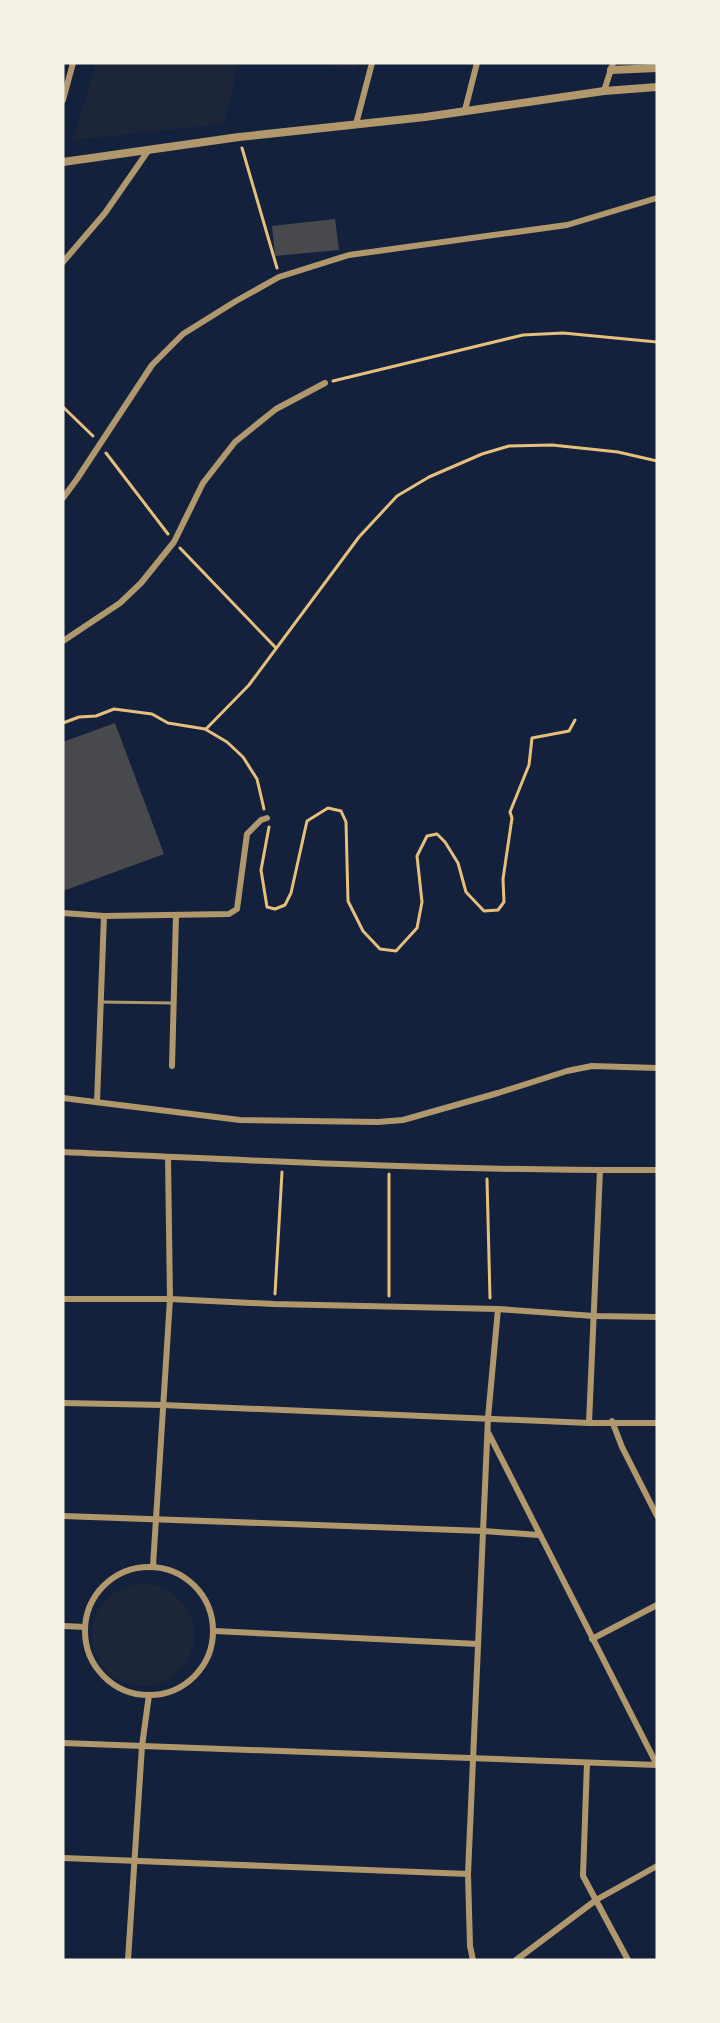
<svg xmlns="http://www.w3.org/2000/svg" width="720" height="2023" font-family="'Varela Round',sans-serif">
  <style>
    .green { fill: #1d2539 }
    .building { fill: #48494c }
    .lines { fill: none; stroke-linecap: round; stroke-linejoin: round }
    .path { stroke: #e5c07b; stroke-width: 3 }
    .service { stroke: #b1986c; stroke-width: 3 }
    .minor { stroke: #b1986c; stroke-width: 6 }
    .tertiary { stroke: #b1986c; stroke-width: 8 }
  </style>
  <rect width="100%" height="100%" fill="#14213d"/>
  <!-- green -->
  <g class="green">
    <polygon points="96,63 238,63 224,124 73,140"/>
    <polygon points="323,63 358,63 356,71"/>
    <circle cx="143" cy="1635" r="51"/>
  </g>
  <!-- building -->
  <g class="building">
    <polygon points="335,219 339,250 275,256 272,226"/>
    <polygon points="115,723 164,854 63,891 63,742"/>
  </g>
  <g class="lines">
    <!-- path -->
    <g class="path">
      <polyline points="242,148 277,268"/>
      <polyline points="333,381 523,335 563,333 657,342"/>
      <polyline points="63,407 93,436"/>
      <polyline points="106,453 168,534"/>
      <polyline points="180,548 276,648"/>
      <polyline points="63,723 79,717 96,716 114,709 152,714 168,723 205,729 227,742 243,757 257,779 264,809"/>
      <polyline points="206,729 249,685 359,537 397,496 429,477 482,454 509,446 552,445 618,452 657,461"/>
      <polyline points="269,827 261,870 267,907 275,909 285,905 291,893 307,821 328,808 341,811 346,822 348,901 363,931 380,949 396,951 417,928 422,902 417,856 427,836 437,834 445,842 458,863 466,892 484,911 498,910 504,902 503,879 512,818 510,812 529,765 532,738 569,731 575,720"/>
      <polyline points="487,1179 490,1298"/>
      <polyline points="275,1294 282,1172"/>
      <polyline points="389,1296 389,1174"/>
    </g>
    <!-- service -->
    <polyline class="service" points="101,1002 172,1003"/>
    <!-- minor -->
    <g class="minor">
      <polyline points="604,91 613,63"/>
      <polyline points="63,100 73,63"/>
      <polyline points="465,110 477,63"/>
      <polyline points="356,124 372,63"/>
      <polyline points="63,262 105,213 148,151"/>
      <polyline points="63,498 77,479 152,365 183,334 236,301 279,277 349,255 567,225 657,198"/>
      <polyline points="63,641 120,603 141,583 174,542 203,483 235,442 276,409 325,383"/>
      <polyline points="63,913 104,916 229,914 237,909 247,834 261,820 267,818"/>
      <polyline points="172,1066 176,915"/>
      <polyline points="63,1098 240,1120 378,1122 403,1120 498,1093 567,1071 592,1066 657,1068"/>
      <polyline points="97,1102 104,916"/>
      <path d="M63 1152C260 1161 459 1171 657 1170"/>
      <polyline points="63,1299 170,1299 274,1304 498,1309 594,1316 657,1317"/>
      <polyline points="63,1403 163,1405 589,1423 657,1423"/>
      <polyline points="612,1421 622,1447 657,1516"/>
      <polyline points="589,1423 600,1170"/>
      <polyline points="489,1434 657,1765"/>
      <polyline points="63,1516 484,1531 539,1535"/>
      <polyline points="153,1566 170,1299 168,1157"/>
      <circle cx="149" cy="1631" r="64"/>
      <polyline points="63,1626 85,1627"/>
      <polyline points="214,1631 478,1644"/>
      <polyline points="592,1639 657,1605"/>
      <polyline points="63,1743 657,1765"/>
      <polyline points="587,1763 583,1876 628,1960"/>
      <polyline points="63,1858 468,1874"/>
      <polyline points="128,1960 142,1746 149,1695"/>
      <polyline points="473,1960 470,1946 468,1874 488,1418 498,1309"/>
      <polyline points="516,1960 596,1900 657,1866"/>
    </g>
    <!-- tertiary -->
    <g class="tertiary">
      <polyline points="611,70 657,68"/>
      <polyline points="63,162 239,137 425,117 604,91 657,87"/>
    </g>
  </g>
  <!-- border -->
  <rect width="720" height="2023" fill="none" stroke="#f6f1e7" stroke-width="129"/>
</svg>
